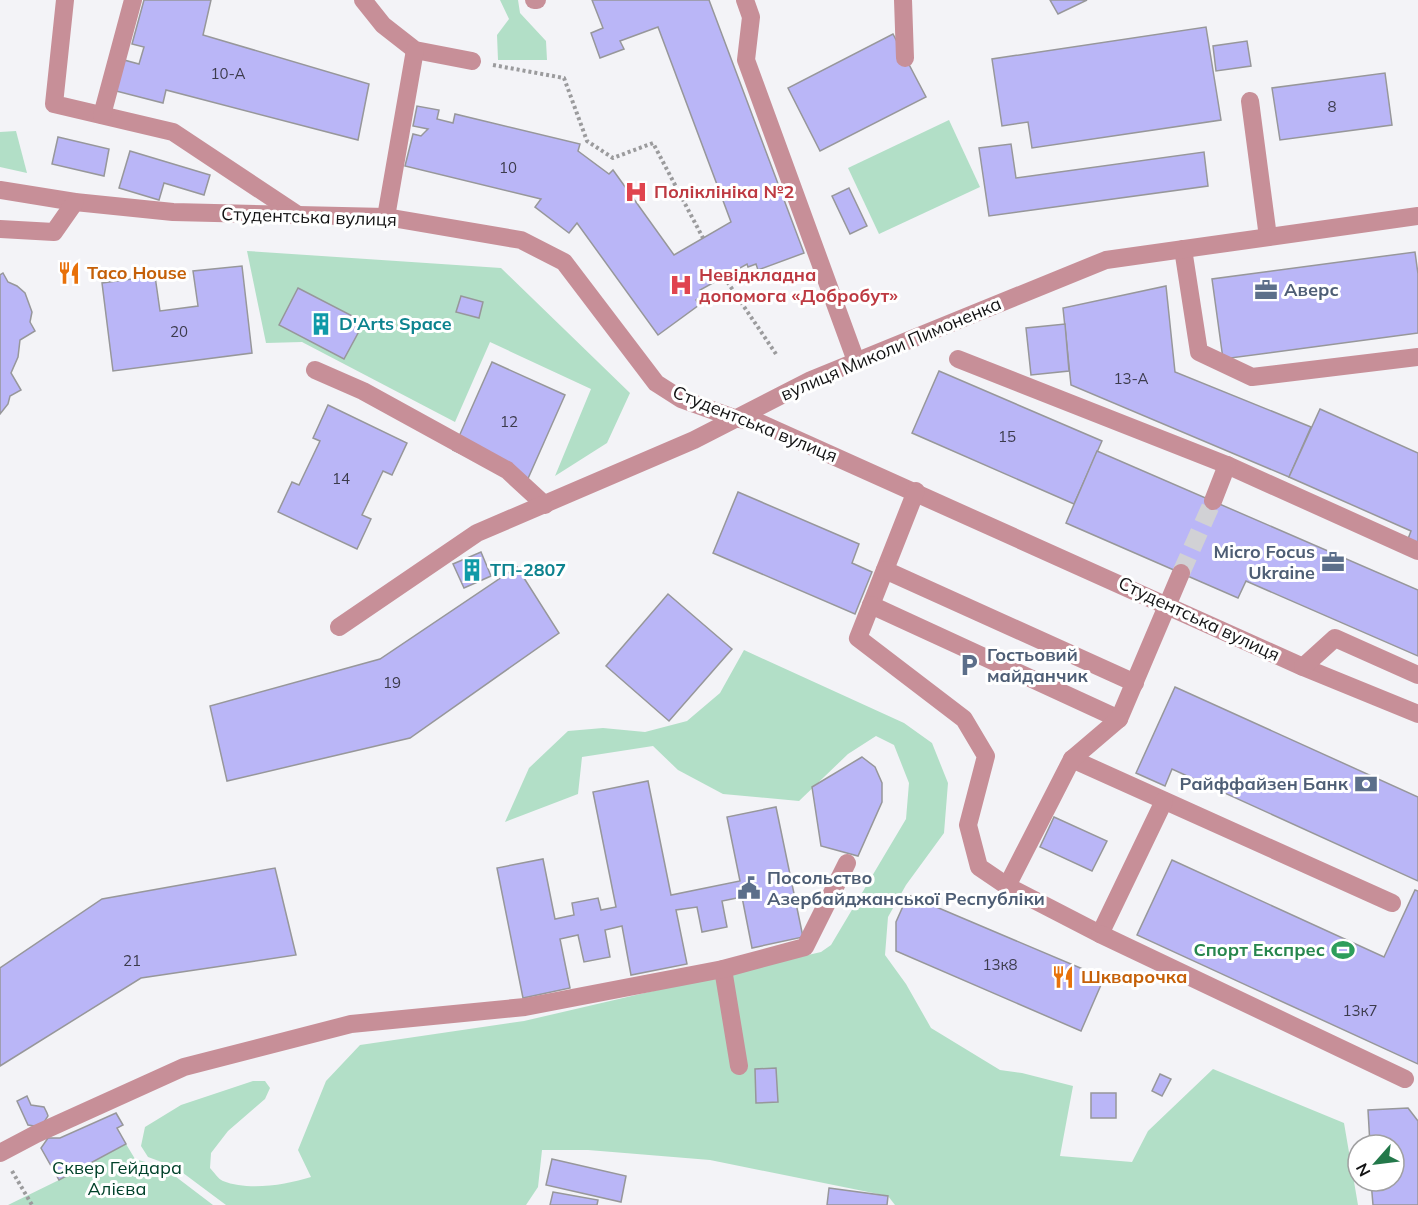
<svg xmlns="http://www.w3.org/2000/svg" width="1418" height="1205" font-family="Mulish,sans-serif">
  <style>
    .green { fill: #b2dfc7 }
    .building { fill: #bab6f7; stroke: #97979a; stroke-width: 1.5 }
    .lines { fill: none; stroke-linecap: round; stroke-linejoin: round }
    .minor-tunnel { stroke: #d1d1d5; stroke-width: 18; stroke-dasharray: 18 9; stroke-linecap: butt }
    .path { stroke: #9b9b9d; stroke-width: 4; stroke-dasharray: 3 3; stroke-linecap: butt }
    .minor { stroke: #c78f98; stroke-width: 18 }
    .labels { text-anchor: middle; stroke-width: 6; stroke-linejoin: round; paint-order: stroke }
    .number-label { font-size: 15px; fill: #3c3b4c }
    .health-label { font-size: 18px; font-weight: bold; fill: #be3a42; stroke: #fff; text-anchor: start }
    .street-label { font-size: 18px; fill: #121213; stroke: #fff }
    .food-label { font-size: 18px; font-weight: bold; fill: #c56008; stroke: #fff; text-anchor: start }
    .service-label { font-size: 18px; font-weight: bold; fill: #4e5e75; stroke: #fff; text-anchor: start }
    .culture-label { font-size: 18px; font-weight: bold; fill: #0d838f; stroke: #fff; text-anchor: start }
    .leisure-label { font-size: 18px; font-weight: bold; fill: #27864d; stroke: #fff; text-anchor: end }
    .park-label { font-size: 18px; fill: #00412a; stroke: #fff }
  </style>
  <rect width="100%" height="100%" fill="#f3f3f7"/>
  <!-- green -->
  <g class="green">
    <polygon points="500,0 518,0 520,13 546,41 547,60 498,60 497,35 509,19"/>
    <polygon points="949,120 980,187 879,234 848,168"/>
    <polygon points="16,131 27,173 0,167 0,132"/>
    <polygon points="247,251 501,268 630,393 607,443 555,476 591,389 490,342 455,422 302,342 266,343"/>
    <path d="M744 650 904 723 932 743 948 783 944 833 906 885 888 917 885 955 906 984 931 1028 1000 1070 1022 1073 1073 1086 1060 1156 1132 1162 1148 1131 1213 1069 1344 1123 1358 1205H895L888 1196 710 1160 588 1150H542L538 1187 526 1205H226L175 1167 148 1157 141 1146 145 1127 181 1105 253 1081H265L270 1088 265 1099 228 1131 211 1153 210 1168C214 1172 218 1179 223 1181 248 1191 286 1185 311 1177L298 1150 326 1081 360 1045 524 1021 821 952 831 945 906 819 909 783 894 745 876 736 848 754 799 801 723 794 678 770 653 746 582 757 578 794 505 822 529 768 568 731 603 728 645 732 687 721 720 693Z"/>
    <polygon points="126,1144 135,1159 163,1167 213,1205 8,1205 59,1180"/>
  </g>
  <!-- building -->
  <g class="building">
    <polygon points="144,0 211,0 203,35 369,84 358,140 166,90 163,103 116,91 124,60 139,64 144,47 132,44"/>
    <polygon points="592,0 709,0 804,253 758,270 756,264 748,267 747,264 700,290 703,295 696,300 699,305 658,335 577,223 569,233 535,207 541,199 405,166 413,134 421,136 428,129 413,126 417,106 439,110 437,119 453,123 455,114 580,144 578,151 609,174 613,170 674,255 731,222 658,27 620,41 624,49 600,58 591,33 603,28"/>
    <polygon points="1050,0 1087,0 1058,14"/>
    <polygon points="1206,27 1221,120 1032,148 1028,122 1002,126 992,59"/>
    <polygon points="893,34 926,97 820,151 788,88"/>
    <polygon points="1247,41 1251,66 1216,71 1213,46"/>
    <polygon points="1385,73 1392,125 1280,140 1272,88"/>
    <polygon points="58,137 109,149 104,176 52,164"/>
    <polygon points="1011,144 1016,178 1204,152 1208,186 989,216 979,148"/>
    <polygon points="130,151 210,175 204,195 164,183 159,200 119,188"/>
    <polygon points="849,188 867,226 850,234 832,196"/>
    <polygon points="1415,252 1418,274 1418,333 1223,359 1212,279"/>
    <polygon points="242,266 252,353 113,371 102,283 155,276 160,311 198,306 193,271"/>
    <polygon points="3,273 8,282 17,286 25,293 32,312 30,322 35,331 20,340 18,357 11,373 21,390 10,396 8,404 0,414 0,275"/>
    <polygon points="1166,286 1175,372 1311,427 1289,477 1071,385 1063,308"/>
    <polygon points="298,288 364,322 344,359 279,325"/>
    <polygon points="461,296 483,302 479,318 456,312"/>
    <polygon points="1065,324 1069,371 1031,375 1026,328"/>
    <polygon points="492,362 565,395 526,483 453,450"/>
    <polygon points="939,371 1102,441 1074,504 912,433"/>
    <polygon points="328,405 407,443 392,475 383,471 362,515 371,519 357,549 278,512 292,482 299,485 320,441 313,438"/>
    <polygon points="1320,409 1418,453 1418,544 1408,539 1411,531 1289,477"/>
    <polygon points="1097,451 1418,590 1418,656 1246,581 1238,598 1066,523"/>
    <polygon points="738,492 859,544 852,563 872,572 855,614 713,553"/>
    <polygon points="481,552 491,576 464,588 453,564"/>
    <polygon points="517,567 559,633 410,738 227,781 210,706 380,659"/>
    <polygon points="668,594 732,649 669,721 606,666"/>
    <polygon points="1175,687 1418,797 1418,881 1172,769 1165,786 1136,773"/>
    <polygon points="862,757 875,767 882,783 882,802 858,856 821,846 812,787"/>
    <polygon points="648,781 671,895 740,881 727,817 776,807 803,937 752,948 742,897 722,901 727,927 702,932 697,907 676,910 687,964 631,975 622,926 605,930 610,957 584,962 578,935 560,939 570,988 523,998 497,868 543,859 555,919 574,915 572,903 598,898 601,910 616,907 593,792"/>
    <polygon points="1054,817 1107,841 1092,871 1040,847"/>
    <polygon points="1172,860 1384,957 1415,890 1418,891 1418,1064 1137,935"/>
    <polygon points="275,868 296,955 141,978 0,1066 0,968 102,899"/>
    <polygon points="908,895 1104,978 1081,1031 896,951 896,922"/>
    <polygon points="776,1068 778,1102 756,1103 755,1069"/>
    <polygon points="1160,1074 1171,1079 1162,1096 1152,1091"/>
    <rect x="1091" y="1093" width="25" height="25"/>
    <polygon points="27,1096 31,1105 44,1107 47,1113 48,1116 41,1127 28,1125 17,1101"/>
    <polygon points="1408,1108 1418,1121 1418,1205 1373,1205 1371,1181 1394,1181 1394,1145 1370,1145 1368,1110"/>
    <polygon points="116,1113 123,1125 117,1128 126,1144 59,1180 41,1148 48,1138 60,1138"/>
    <polygon points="552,1159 626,1176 621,1202 546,1185"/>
    <polygon points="829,1188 888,1196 887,1205 827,1205"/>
    <polygon points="553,1192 598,1200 597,1205 550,1205"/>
  </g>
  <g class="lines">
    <!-- minor-tunnel -->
    <polyline class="minor-tunnel" points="1181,573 1213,501"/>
    <!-- path -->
    <g class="path">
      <polyline points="493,65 564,78 587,141 613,158 653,143 703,238"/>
      <polyline points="724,277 776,354"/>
      <polyline points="12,1171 32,1205"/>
    </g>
    <!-- minor -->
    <g class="minor">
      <polyline points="65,0 54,104 173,132 298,215"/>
      <polyline points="363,0 383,25 415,50 472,61"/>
      <polyline points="534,0 537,0"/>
      <polyline points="745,0 751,17 746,60 856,361"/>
      <polyline points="903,0 905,58"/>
      <polyline points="1250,101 1268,237"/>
      <polyline points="102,115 133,0"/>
      <polyline points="0,190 75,202 173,212 386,217 521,240 564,262 656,383 681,399 734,418 758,422 771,428 1303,667 1418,714"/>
      <polyline points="386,217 415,50"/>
      <polyline points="0,229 54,232 75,202"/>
      <polyline points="1183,249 1199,352 1252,377 1418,357"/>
      <polyline points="958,359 1227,465 1418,551"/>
      <polyline points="315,370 363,391 507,470 545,505"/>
      <polyline points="916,491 858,638 964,719 986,756 968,825 979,867 1007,886"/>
      <polyline points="1213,501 1227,465"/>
      <polyline points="885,570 1135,683"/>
      <polyline points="871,605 1119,719"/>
      <polyline points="339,627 477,533 694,440 811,380 1106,260 1418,216"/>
      <polyline points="1303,667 1335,638 1418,675"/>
      <polyline points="1072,759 1392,903"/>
      <polyline points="1164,801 1100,934 1007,886 1072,759 1119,719 1181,573"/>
      <polyline points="1100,934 1405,1079"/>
      <polyline points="723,969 739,1066"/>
      <polyline points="0,1153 36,1134 184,1067 351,1024 525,1007 723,969 805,947 847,863"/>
    </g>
  </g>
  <!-- icons -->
  <defs>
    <g id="hospital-bare" transform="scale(1.8)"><path d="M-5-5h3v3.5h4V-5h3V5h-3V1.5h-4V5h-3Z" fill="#e0444e" stroke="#fff" stroke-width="2.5" paint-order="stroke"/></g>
    <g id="restaurant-bare" transform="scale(1.8)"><path d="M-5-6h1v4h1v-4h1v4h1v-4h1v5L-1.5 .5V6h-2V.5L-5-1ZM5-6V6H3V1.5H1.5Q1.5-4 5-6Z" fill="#e8710a" stroke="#fff" stroke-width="2.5" paint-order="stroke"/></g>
    <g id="office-bare" transform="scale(1.8)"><path d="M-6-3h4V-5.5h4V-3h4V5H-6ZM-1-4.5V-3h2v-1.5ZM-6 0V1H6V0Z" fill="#5c6f8a" stroke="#fff" stroke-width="2.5" paint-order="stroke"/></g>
    <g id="building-bare" transform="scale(1.8)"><path d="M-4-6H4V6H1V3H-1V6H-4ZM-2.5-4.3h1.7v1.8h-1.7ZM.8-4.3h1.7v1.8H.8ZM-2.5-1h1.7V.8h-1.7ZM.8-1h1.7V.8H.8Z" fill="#0f9aa8" stroke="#fff" stroke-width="2.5" paint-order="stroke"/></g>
    <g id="parking-bare" transform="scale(1.8)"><path d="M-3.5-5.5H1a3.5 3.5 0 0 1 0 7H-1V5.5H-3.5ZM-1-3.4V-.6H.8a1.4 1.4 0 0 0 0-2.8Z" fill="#5c6f8a" stroke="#fff" stroke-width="2.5" paint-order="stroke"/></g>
    <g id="bank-bare" transform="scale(1.8)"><path d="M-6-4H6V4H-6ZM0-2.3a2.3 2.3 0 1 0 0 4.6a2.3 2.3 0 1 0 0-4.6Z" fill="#5c6f8a" stroke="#fff" stroke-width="2.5" paint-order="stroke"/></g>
    <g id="civic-bare" transform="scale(1.8)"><path d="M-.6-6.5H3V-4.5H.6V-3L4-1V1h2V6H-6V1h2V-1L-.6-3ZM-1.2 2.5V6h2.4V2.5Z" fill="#5c6f8a" stroke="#fff" stroke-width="2.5" paint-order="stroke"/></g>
    <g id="stadium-bare" transform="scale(1.8)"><path d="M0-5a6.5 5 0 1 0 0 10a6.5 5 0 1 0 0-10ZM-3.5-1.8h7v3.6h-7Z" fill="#2e9e5b" stroke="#fff" stroke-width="2.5" paint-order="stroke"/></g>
  </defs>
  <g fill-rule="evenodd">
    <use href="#hospital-bare" x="636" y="192"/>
    <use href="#restaurant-bare" x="69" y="273"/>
    <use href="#hospital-bare" x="681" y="285"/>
    <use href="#office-bare" x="1266" y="290"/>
    <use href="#building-bare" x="321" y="324"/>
    <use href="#office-bare" x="1333" y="562"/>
    <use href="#building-bare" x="472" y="570"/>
    <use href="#parking-bare" x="969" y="665"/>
    <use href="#bank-bare" x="1366" y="784"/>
    <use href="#civic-bare" x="749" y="888"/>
    <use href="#stadium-bare" x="1343" y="950"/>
    <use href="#restaurant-bare" x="1063" y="977"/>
  </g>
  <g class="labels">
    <!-- number labels -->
    <g class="number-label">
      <text x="228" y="79">10-А</text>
      <text x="1332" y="112">8</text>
      <text x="508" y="173">10</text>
      <text x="179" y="337">20</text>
      <text x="1131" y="384">13-А</text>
      <text x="509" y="427">12</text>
      <text x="1007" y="442">15</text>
      <text x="341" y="484">14</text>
      <text x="392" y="688">19</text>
      <text x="132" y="966">21</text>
      <text x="1000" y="970">13к8</text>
      <text x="1360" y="1016">13к7</text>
    </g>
    <!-- health labels -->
    <g class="health-label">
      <text x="654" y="198">Поліклініка №2</text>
      <text x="699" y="281">Невідкладна<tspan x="699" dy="21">допомога «Добробут»</tspan></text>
    </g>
    <!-- street labels -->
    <g class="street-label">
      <text transform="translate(309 217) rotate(2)" y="6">Студентська вулиця</text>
      <text transform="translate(891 349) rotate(-23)" y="6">вулиця Миколи Пимоненка</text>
      <text transform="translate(755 424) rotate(22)" y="6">Студентська вулиця</text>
      <text transform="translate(1199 619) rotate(25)" y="6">Студентська вулиця</text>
    </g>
    <!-- food labels -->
    <g class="food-label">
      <text x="87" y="279">Taco House</text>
      <text x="1081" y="983">Шкварочка</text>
    </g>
    <!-- service labels -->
    <g class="service-label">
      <text x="1284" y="296">Аверс</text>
      <text x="1315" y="558" text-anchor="end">Micro Focus<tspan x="1315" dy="21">Ukraine</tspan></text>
      <text x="987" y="661">Гостьовий<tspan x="987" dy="21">майданчик</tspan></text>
      <text x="1348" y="790" text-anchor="end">Райффайзен Банк</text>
      <text x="767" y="884">Посольство<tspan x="767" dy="21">Азербайджанської Республіки</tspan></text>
    </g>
    <!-- culture labels -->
    <g class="culture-label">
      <text x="339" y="330">D'Arts Space</text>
      <text x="490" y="576">ТП-2807</text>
    </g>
    <!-- leisure labels -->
    <g class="leisure-label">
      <text x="1325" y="956">Спорт Експрес</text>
    </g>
    <!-- park labels -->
    <g class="park-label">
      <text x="117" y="1174">Сквер Гейдара<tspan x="117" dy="21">Алієва</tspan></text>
    </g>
  </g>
  <!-- north arrow -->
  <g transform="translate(1376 1163) rotate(242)"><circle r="28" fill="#ffffff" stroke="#a0a0a1" stroke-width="1.5"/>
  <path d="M0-4.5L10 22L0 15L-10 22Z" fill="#23784a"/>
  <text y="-9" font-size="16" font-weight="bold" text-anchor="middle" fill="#121213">N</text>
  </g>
</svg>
